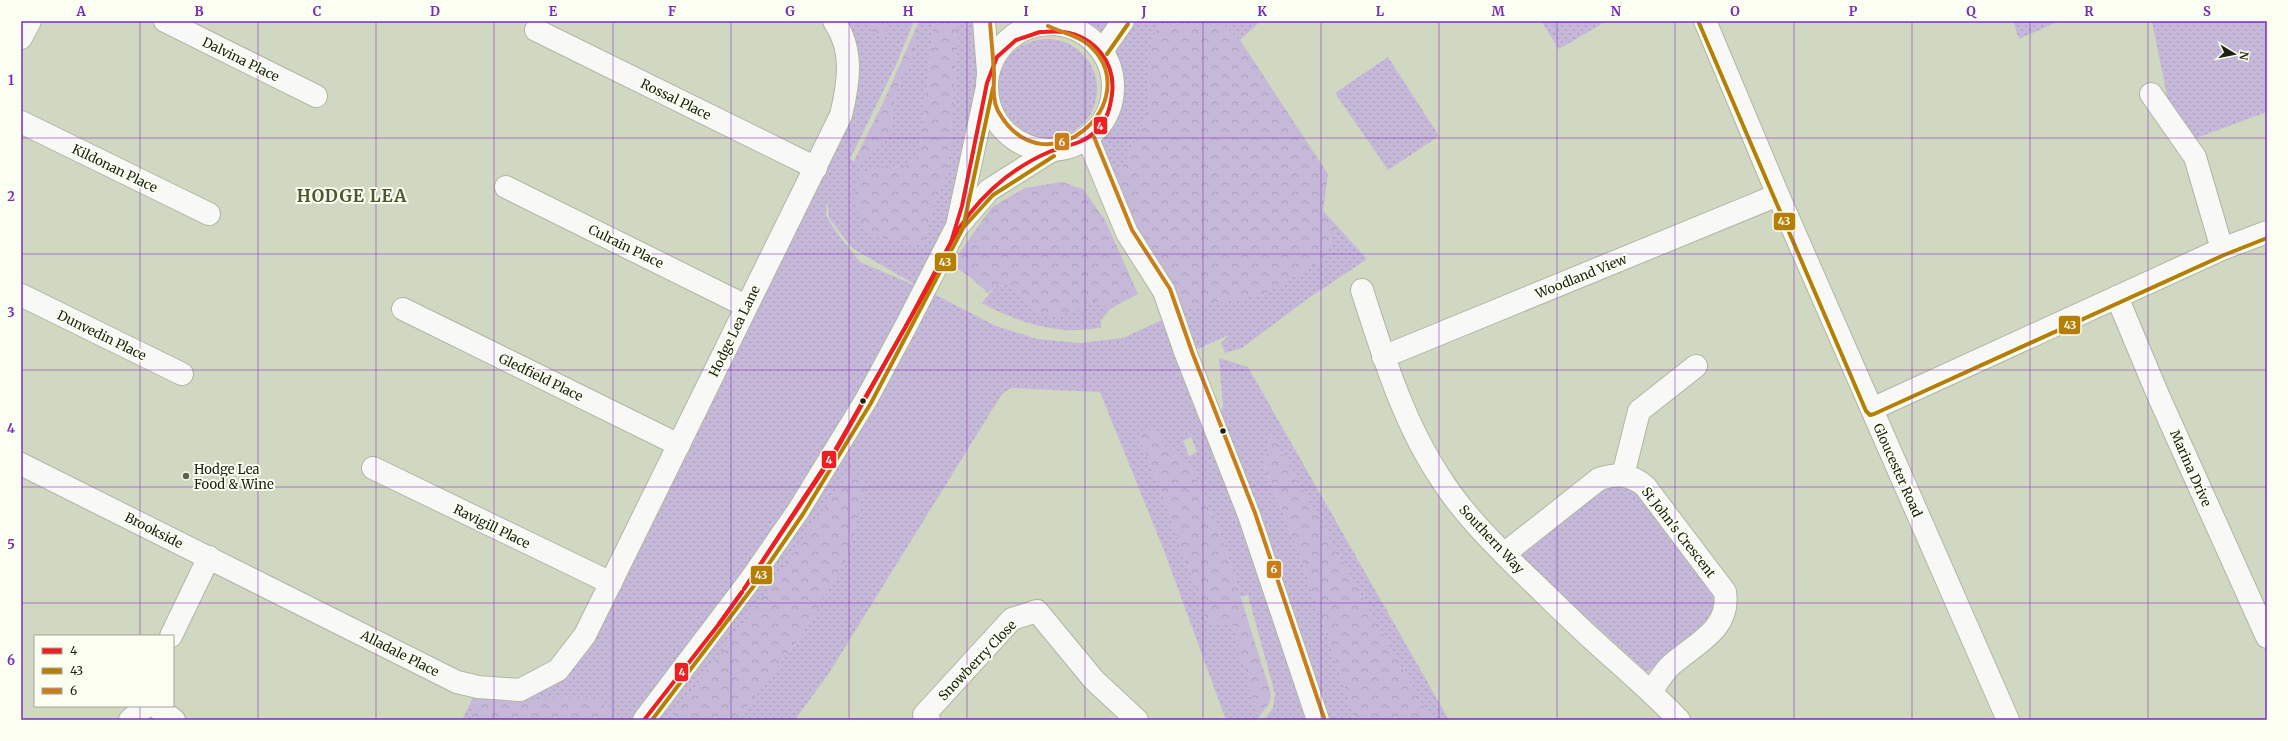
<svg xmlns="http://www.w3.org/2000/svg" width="2288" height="741" font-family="Merriweather,serif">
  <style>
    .grass { fill: url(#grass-dots); fill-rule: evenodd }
    .forest { fill: url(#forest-crowns) }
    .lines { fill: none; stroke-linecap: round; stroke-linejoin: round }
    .minor-casing { stroke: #b0b6a4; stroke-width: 24 }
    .minor { stroke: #f8f9f6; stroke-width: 22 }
    .bus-1-casing { stroke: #fafff2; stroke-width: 7 }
    .bus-2-casing { stroke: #fafff2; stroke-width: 7 }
    .bus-3-casing { stroke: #fafff2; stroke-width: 7 }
    .bus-1 { stroke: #ec1f25; stroke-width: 4 }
    .bus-2 { stroke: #b57e05; stroke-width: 4 }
    .bus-3 { stroke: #ca7d1c; stroke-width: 4 }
    .grid { fill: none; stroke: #7b2cbf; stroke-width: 1; stroke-opacity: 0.55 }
    .bus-dot { fill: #1c2111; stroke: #fafff2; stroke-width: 1.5 }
    .poi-dot { fill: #5b614f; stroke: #fafff2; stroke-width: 1.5 }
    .labels { text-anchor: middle; stroke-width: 4; stroke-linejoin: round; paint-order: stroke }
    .street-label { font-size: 13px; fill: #1c2111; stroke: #fafff2 }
    .poi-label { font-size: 13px; fill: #1c2111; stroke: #fafff2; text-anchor: start }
    .district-label { font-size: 17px; font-weight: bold; letter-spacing: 1px; fill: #4c5832; stroke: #fafff2 }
    .line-badge { stroke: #fafff2; stroke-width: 1.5 }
    .badge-label { font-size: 11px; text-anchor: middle; font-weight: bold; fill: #fff }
    .neatline { fill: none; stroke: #7b2cbf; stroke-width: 1.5 }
    .grid-label { font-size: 13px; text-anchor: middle; font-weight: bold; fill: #7b2cbf }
  </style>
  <defs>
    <pattern id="grass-dots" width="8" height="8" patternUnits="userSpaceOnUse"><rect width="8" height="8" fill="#c6b8d8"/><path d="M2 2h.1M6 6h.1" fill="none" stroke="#aa9eb8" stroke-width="1.8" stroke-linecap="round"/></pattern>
    <pattern id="forest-crowns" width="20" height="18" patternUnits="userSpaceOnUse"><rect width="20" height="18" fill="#c6b8d8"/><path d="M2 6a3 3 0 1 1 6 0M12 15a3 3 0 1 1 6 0" fill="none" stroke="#aa9eb8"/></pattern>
  </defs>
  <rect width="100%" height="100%" fill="#d0d8c1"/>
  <!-- grass -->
  <g class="grass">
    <path d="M834 21H867L874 34 883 35 889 21H914L895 67 850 159 859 164 890 131 895 98 902 72 922 21H919H934L919 155 903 167 887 166 922 245 933 207 948 171 958 37V21H989L979 53 975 89 984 120 957 226 926 290 996 326 1037 339 1081 343 1123 338 1191 307 1262 295 1322 261 1338 227 1367 259 1306 300 1242 348 1225 353 1221 343 1229 335 1186 354 1214 425 1223 406 1219 358 1248 367 1449 720H1431L1271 434 1264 466 1302 561 1356 720H1264L1273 708 1275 694 1248 595 1241 597 1219 528 1191 467 1167 448 1152 430 1139 438 1165 500 1207 622 1232 623 1259 720H1226L1163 548 1100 392 1011 388 1002 394 829 673 795 720H737L799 639 847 559 855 522 748 617 670 720H618L598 699 476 697 471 720H462L478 687 520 690 558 670 841 115ZM827 199 829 218 852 248 921 288 860 262 837 233 826 216ZM1191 437 1197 452 1189 456 1183 441Z"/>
    <path d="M1051 21H1161L1151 41 1147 116 1111 191 1088 139C1094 133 1101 127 1106 118 1121 90 1113 52 1085 34 1075 27 1062 27 1051 21Z"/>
    <polygon points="1220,21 1261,21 1240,40"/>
    <polygon points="1541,21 1607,21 1559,49"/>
    <polygon points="2013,21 2059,21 2019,39"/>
    <polygon points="2152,21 2267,21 2267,112 2177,145"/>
    <circle cx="1047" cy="89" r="50"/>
    <polygon points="1388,57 1439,136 1388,170 1335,93"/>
    <path d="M1006 285 1012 290 1101 302 1110 309 1101 320V328C1089 329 1076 331 1064 330 1035 327 1007 317 982 303L996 286Z"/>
    <polygon points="1608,481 1629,486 1645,501 1708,580 1717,603 1711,623 1647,672 1517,555"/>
  </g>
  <!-- forest -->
  <g class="forest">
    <polygon points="867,21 889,21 884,35 874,34"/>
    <polygon points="919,21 922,21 908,69 902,72 895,98 890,131 883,145 859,164 854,161 884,101"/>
    <path d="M934 21H958V37L948 171 933 207 922 245 869 236C857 209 847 200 862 172L887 166 903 167 919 155Z"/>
    <polygon points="1161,21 1220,21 1240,40 1328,174 1323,211 1338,227 1322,261 1262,295 1191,307 1170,315 1111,191 1147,116 1151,41"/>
    <polygon points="1062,182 1083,189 1105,220 1138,294 1110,309 1101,302 1087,300 1082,309 1052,317 1041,314 1006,285 996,286 988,293 969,276 951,265 992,207 1025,188"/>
    <polygon points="1143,430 1152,430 1167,448 1191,467 1219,528 1271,694 1269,704 1258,718 1232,623 1207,622 1165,500 1139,438"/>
    <polygon points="1271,434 1430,718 1431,720 1356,720 1302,561 1264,465"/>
    <polygon points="852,469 866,483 847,559 799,639 737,720 670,720 748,617"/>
    <polygon points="476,697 598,699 618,720 471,720"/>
  </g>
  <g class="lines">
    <!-- minor casing -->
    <g class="minor-casing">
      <g id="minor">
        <polyline points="165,21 316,96"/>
        <polyline points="984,21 988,72"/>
        <polyline points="1705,21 1778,195 2008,720"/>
        <circle cx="1050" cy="87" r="63"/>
        <polyline points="536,30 816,168"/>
        <polyline points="21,38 30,21"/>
        <polyline points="1102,51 1123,21"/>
        <polyline points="2151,94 2195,157 2222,249"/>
        <polyline points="21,122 209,214"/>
        <polyline points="1088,139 1127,233 1164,291 1186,354 1249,515 1318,720"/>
        <polyline points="506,187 746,306"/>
        <polyline points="958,226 989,190 1051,151"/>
        <path d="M1362 290C1383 355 1403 422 1441 479 1462 512 1491 541 1518 568 1537 586 1556 605 1575 623 1609 656 1646 685 1679 720"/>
        <polyline points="21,295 182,374"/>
        <polyline points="2117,297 2158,395 2267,637"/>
        <polyline points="403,309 679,445"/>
        <polyline points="1383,357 1778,195"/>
        <polyline points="1872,409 2222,249 2267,232"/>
        <path d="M21 464 457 682 478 687 520 690 558 670 585 635 841 115C849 82 854 50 834 21"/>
        <polyline points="373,468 611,583"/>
        <polyline points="1623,475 1639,411 1696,366"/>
        <path d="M1504 554 1599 479C1617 473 1630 474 1645 486L1725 592C1731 630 1694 644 1670 666 1663 673 1657 683 1651 691"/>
        <polyline points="171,636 209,557"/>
        <polyline points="155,706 174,720"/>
        <polyline points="130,720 146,706"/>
        <polyline points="644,720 748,583 798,511 866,400 907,324 957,226 987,87"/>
        <polyline points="929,720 924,715 1012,619 1037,611 1094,680 1137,720"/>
      </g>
    </g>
    <!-- minor -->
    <use href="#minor" class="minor"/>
    <!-- bus-1 casing -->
    <g class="bus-1-casing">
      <g id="bus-1">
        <path d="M1040 32C1047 32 1056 31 1064 32 1095 37 1116 63 1112 94 1110 109 1107 120 1096 131 1082 145 1066 145 1049 152 1007 170 973 202 951 242L962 206 987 83 997 57 1016 40Z"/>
        <polyline points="906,326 951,242"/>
        <polyline points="906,326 936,273 951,242"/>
        <polyline points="744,589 834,452 906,326"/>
        <polyline points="744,589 833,456 906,326"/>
        <polyline points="719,624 742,592"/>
        <polyline points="719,624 742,592"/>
        <polyline points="644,720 719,624"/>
      </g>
    </g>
    <!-- bus-2 casing -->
    <g class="bus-2-casing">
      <g id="bus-2">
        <polyline points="1699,23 1866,411 1870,415 1874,414 2224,255 2267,238"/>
        <polyline points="1107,54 1128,24"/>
        <polyline points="961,230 993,195 1054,156"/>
        <polyline points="652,720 753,587 803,514 871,403 963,228 993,88"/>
      </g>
    </g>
    <!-- bus-3 casing -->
    <g class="bus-3-casing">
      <g id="bus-3">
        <path d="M990 21C991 38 993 55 994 73 994 85 992 99 998 111 1045 195 1150 100 1089 45 1078 35 1062 33 1048 26"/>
        <polyline points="1094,137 1132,230 1170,289 1192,352 1255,513 1324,718"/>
      </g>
    </g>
    <!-- bus-1 -->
    <use href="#bus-1" class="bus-1"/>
    <!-- bus-2 -->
    <use href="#bus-2" class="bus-2"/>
    <!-- bus-3 -->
    <use href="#bus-3" class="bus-3"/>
  </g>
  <!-- grid -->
  <path class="grid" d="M140 21V636M258 21V720M376 21V720M494 21V720M613 21V720M731 21V720M849 21V720M967 21V720M1085 21V720M1203 21V720M1321 21V720M1439 21V720M1557 21V720M1675 21V720M1794 21V720M1912 21V720M2030 21V720M2148 21V720M21 138H2267M21 254H2267M21 370H2267M21 487H2267M21 603H2267M140 706V720"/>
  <!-- markers -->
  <g class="bus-dot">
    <circle cx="863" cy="401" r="3.5"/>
    <circle cx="1223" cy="431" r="3.5"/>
  </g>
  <circle class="poi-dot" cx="186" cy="476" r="4"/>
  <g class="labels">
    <!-- street labels -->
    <g class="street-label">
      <text transform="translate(241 59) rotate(26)" y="5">Dalvina Place</text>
      <text transform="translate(676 99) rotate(26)" y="5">Rossal Place</text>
      <text transform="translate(115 168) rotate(26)" y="5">Kildonan Place</text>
      <text transform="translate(626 246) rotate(26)" y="5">Culrain Place</text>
      <text transform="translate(1581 276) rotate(-22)" y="5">Woodland View</text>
      <text transform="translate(734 331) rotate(-64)" y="5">Hodge Lea Lane</text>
      <text transform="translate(102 335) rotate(26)" y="5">Dunvedin Place</text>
      <text transform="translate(541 377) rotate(26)" y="5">Gledfield Place</text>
      <text transform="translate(2191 468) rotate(66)" y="5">Marina Drive</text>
      <text transform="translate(1898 470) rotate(66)" y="5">Gloucester Road</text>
      <text transform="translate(492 526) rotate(26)" y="5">Ravigill Place</text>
      <text transform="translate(154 530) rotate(27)" y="5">Brookside</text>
      <text transform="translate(1679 532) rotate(52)" y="5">St John's Crescent</text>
      <text transform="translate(1492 539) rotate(47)" y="5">Southern Way</text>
      <text transform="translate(400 653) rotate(27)" y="5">Alladale Place</text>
      <text transform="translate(977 660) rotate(-46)" y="5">Snowberry Close</text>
    </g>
    <!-- poi labels -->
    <g class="poi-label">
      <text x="194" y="474">Hodge Lea<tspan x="194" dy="15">Food &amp; Wine</tspan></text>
    </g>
    <!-- district labels -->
    <g class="district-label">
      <text x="352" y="202">HODGE LEA</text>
    </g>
  </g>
  <g class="line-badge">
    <rect x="1093" y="116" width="15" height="19" rx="4" fill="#ec1f25"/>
    <rect x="1054" y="132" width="16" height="19" rx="4" fill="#ca7d1c"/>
    <rect x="1773" y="212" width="23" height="19" rx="4" fill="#b57e05"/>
    <rect x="934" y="252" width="23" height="20" rx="4" fill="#b57e05"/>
    <rect x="2058" y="315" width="23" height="20" rx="4" fill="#b57e05"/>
    <rect x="821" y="450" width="16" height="19" rx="4" fill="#ec1f25"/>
    <rect x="1266" y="560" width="16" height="19" rx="4" fill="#ca7d1c"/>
    <rect x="750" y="565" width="23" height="20" rx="4" fill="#b57e05"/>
    <rect x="674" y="662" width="15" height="20" rx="4" fill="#ec1f25"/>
  </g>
  <g class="badge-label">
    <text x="1100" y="130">4</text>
    <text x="1062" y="146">6</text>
    <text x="1784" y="225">43</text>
    <text x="945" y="266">43</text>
    <text x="2070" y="329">43</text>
    <text x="829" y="464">4</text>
    <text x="1274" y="573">6</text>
    <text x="761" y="579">43</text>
    <text x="682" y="676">4</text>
  </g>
  <!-- border -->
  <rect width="2288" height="741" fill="none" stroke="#fafff2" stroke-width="44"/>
  <!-- legend -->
  <rect x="34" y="635" width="140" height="72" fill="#fafff2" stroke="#a1a698"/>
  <rect x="42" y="648" width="20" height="6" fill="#ec1f25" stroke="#a1a698"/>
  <text x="70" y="655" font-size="12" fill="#1c2111">4</text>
  <rect x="42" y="668" width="20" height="6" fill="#b57e05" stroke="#a1a698"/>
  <text x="70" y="675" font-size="12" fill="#1c2111">43</text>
  <rect x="42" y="688" width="20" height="6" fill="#ca7d1c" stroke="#a1a698"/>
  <text x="70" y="695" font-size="12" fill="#1c2111">6</text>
  <!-- north arrow -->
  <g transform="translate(2234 54) rotate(100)" stroke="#fafff2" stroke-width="3" paint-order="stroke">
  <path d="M0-3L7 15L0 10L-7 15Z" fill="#1c2111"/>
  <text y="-6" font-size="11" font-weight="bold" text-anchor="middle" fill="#1c2111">N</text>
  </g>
  <rect x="22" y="22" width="2244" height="697" class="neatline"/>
  <g class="grid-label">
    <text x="81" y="16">A</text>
    <text x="199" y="16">B</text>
    <text x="317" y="16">C</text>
    <text x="435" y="16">D</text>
    <text x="553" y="16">E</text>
    <text x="672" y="16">F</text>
    <text x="790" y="16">G</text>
    <text x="908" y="16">H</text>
    <text x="1026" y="16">I</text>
    <text x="1144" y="16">J</text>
    <text x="1262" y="16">K</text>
    <text x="1380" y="16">L</text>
    <text x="1498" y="16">M</text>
    <text x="1616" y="16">N</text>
    <text x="1735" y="16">O</text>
    <text x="1853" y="16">P</text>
    <text x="1971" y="16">Q</text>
    <text x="2089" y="16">R</text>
    <text x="2207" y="16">S</text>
    <text x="11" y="85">1</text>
    <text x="11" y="201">2</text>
    <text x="11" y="317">3</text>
    <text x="11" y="433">4</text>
    <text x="11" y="549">5</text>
    <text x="11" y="665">6</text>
  </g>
</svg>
